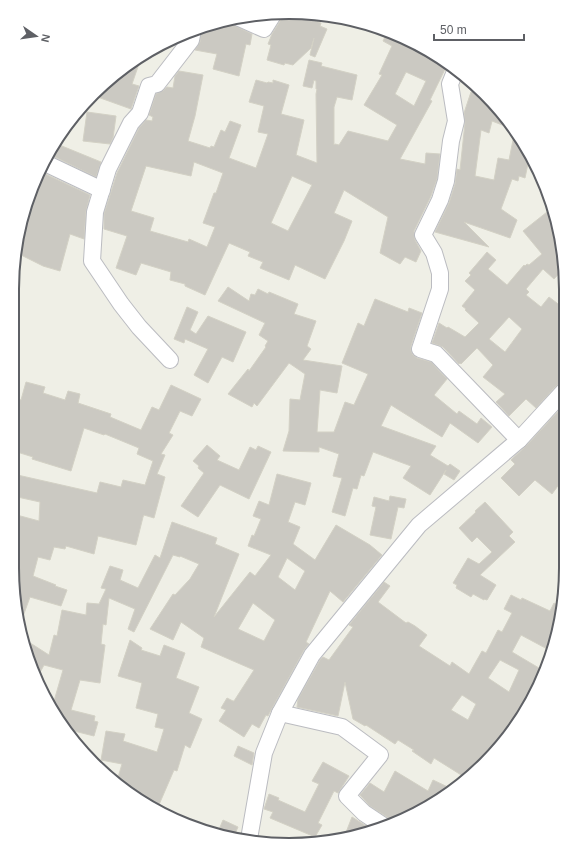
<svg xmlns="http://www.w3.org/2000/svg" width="578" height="857" font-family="Arial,sans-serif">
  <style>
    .building { fill: #cbc9c2; stroke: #d3d1c5; fill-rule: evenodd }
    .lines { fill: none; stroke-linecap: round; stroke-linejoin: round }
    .minor-casing { stroke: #bbbcc1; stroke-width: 18 }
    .minor { stroke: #fff; stroke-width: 16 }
    .rim { fill: none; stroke: #5e6065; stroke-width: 2 }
  </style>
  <rect width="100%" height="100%" fill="#efefe6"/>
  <!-- building -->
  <g class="building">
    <polygon points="289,12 297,13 321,23 320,26 327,29 315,57 310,55 314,38 311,48 293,65 285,63 284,65 267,60 271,45 268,44 272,34 282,18 283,13"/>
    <polygon points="228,19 233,25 252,34 250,45 246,44 239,76 213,69 217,54 195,50 200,42 202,27"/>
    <path d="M388 31 395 33 443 59 448 63 430 100 432 101 400 159 425 164 426 153 440 154 437 179 431 196 414 231 415 240 421 251 416 262 405 257 400 264 380 253 388 217 344 190 334 213 352 221 344 241 325 279 295 265 289 280 260 268 263 262 248 256 250 252 229 243 205 295 185 286V284L170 280 171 272 141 263 136 275 116 268 127 236 104 229V214L117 173 139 128 146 120 152 121 153 117 149 115 156 94 164 90 167 87 173 88 175 76 179 71 203 75 195 116 188 141 210 148 211 146 214 147 221 130 225 132 230 121 241 125 229 158 256 168 268 134 258 132 264 106 249 102 256 80 267 83 268 82 273 83V80L289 85 281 114 304 120 296 155 317 163 316 94 317 89H316V81L314 80 312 88 303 86 309 60 322 63 321 66 357 75 352 100 337 97 334 107V145L335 144 339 145 348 131 388 141 397 125 364 105 382 75 379 74 392 46 383 41ZM406 72 426 81 414 106 395 94ZM194 162 223 173 216 193H214L203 223 215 227 207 247 189 239 188 242 150 231 154 218 131 211 146 166 191 176ZM292 176 312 185 288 231 271 223Z"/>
    <polygon points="142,55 132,84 139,86 131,109 92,95 135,59"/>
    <path d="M474 90 487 95 519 135 530 154 525 178 519 176 518 181 512 179 501 209 517 220 510 238 464 222 489 247 435 232 449 203 455 184 457 169 460 170 465 123 464 113 471 92H472ZM492 121 515 130 509 160 498 158 494 180 475 176 481 130 489 133Z"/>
    <polygon points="87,112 116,116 113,138 110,144 83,141"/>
    <polygon points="57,144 101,162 96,177 49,154"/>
    <polygon points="39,171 90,195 86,211 84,239 70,234 60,271 43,266 17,253 17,235"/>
    <path d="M547 212 558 225 561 235 564 268 554 279 543 269 526 289 529 292 526 295 541 307 549 297 566 310 565 382 557 385 536 408 526 399 509 416 496 402 505 394 483 377 493 365 477 348 461 364 460 363 459 364 443 347 432 343 439 323 447 328 448 327 465 337 479 323 465 310 466 309 462 306 475 290 465 281 471 275 469 273 487 252 496 260 488 269 507 285 524 265 525 266 527 264 529 265 542 254 523 231ZM509 317 522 329 505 352 489 339Z"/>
    <polygon points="228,287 249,301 251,294 255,295 258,289 268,294 269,292 298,304 294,314 316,321 307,346 311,349 303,360 342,366 337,393 320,390 317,432 334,432 345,402 354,405 368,374 342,363 358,323 364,326 375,299 408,312 409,308 422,313 411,346 411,351 413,355 417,358 431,362 447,379 434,395 457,414 459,411 477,424 481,418 492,427 478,443 450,423 442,437 391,405 381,426 436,446 430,455 448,466 450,464 460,471 454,480 444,474 446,470 430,495 403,478 411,466 373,452 364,476 361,475 357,489 353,488 345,516 332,512 342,478 333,476 339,454 319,447 319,452 283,451 289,431 290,399 300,400 305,374 289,363 257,406 254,403 252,407 228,394 248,369 249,371 266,347 265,346 268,341 259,335 265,323 218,301"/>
    <polygon points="187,307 198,312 190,330 196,334 208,316 246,332 233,362 222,357 208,383 194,375 208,349 185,339 184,343 174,339"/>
    <polygon points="26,382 45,387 43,393 65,400 68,391 80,394 78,403 111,414 110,417 141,430 152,407 159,410 171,385 201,399 192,416 180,411 169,433 173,435 161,454 165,455 157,474 165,477 154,518 144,515 143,517 136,545 98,536 94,554 66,546 65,549 54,547 50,560 38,557 33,576 56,585 55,586 67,590 61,606 30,597 21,622 13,575 18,563 12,561 13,514 39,521 40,502 13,496 13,474 97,493 100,482 121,487 123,480 145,485 153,461 137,454 139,448 105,434 104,435 84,428 71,471 32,459 33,457 14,451 15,398 21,400"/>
    <polygon points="564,405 563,448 558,456 563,460 563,479 552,494 535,480 519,496 501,478 515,464 511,460 513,458 526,446"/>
    <polygon points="207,445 220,456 217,460 239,470 250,447 256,450 258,446 271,452 249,499 220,485 198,517 181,506 204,473 198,468 199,466 193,461"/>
    <path d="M277 474 311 483 305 505 295 502 288 522 300 527 293 544 315 560 336 525 370 545 382 555 343 602 330 591 306 642 309 644 304 650 270 712 268 716 266 715 259 728 252 724 244 737 219 721 226 710 221 708 227 698 233 701H234L254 670 201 647 204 638 181 622 173 640 150 629 173 594 175 595 190 579 199 564 180 556V557L173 555 134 632 128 629 135 609 109 598 106 625 103 624 101 644 105 645 100 683 80 680 71 710 95 716 94 721 98 722 94 736 74 731 72 736 59 722 52 708 63 670 44 665 37 678 27 657 24 639 49 655 54 635 57 636 62 610 86 615 87 603 99 604 106 589 101 588 110 566 123 570 120 580 138 588 155 555 160 558 172 522 217 538 215 544 239 554 214 617 250 572 255 576 271 555 248 546 252 535 254 536 261 519 253 516 259 501 269 505ZM287 558 305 571 295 590 278 577ZM253 603 275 620 264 641 238 629Z"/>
    <polygon points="390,496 406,499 404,508 398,507 391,539 370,535 376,507 372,506 374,497 389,501"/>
    <polygon points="485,502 513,532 509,536 515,542 480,575 496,585 487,600 484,599 484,600 473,594 471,597 456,588 457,585 453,583 468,558 479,564 492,552 477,537 472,542 459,528 476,512 475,511"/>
    <path d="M384 582 390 586 378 602 406 623 408 622 415 626 427 635 419 646 450 666 452 662 469 674 482 651 486 653 498 630 502 632 512 613 504 609 511 595 521 600 522 598 550 611 554 603 561 607V622L551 651 521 635 512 652 544 671 537 691 485 764 466 778 434 758 431 764 412 751 414 750 398 740 395 744 366 725 365 726 353 719 345 682 338 716 297 707 298 699 320 660 323 657 329 660 353 627 349 625ZM500 660 519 670 509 692 488 678ZM462 695 476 704 468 720 451 710Z"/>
    <polygon points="130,640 142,648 141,650 160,656 164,645 185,653 176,678 199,687 189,713 202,719 190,748 185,745 177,771 174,770 158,807 135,796 120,788 116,784 122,764 101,760 106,731 125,734 123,741 157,752 164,729 155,727 158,714 136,708 142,683 118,676"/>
    <polygon points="238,746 254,753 252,765 234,756"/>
    <polygon points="323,762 349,776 338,793 334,791 318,823 322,825 315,837 270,818 273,812 264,809 269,794 279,798 278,800 305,812 319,784 312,781"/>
    <polygon points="395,771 428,791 433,780 452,789 427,808 391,822 387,817 370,806 360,795 370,783 384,792"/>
    <polygon points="352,817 371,829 343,840"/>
    <polygon points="223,820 238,827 234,836 218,832"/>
  </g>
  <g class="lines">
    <!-- minor casing -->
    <g class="minor-casing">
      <g id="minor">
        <polyline points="237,17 264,29 274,13"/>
        <polyline points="456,69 450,84 456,121 451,141 446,181 440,200 423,235 434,253 440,273 440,289 420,349 436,354 519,440"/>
        <polyline points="43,162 102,190"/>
        <polyline points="170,360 139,327 121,304 92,261 95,212 108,169 131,123 140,113 149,86 157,84 191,40 193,30"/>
        <polyline points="280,713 342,727 380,755 347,796 364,813 382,825"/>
        <polyline points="249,839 264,753 280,713 312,655 419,525 519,440 564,391"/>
      </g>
    </g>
    <!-- minor -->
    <use href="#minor" class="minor"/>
  </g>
  <!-- crop -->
  <path d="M0 0H578V857H0ZM289 19H289A270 270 0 0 1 559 289V568A270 270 0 0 1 289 838H289A270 270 0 0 1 19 568V289A270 270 0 0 1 289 19Z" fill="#fff" fill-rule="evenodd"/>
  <path class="rim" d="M289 19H289A270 270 0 0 1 559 289V568A270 270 0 0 1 289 838H289A270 270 0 0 1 19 568V289A270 270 0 0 1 289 19Z"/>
  <!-- north arrow -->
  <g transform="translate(36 36) rotate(103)" stroke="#ffffff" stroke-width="3" paint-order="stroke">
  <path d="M0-3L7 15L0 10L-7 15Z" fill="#5e6065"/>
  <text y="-6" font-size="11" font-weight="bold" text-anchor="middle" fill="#5e6065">N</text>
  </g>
  <!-- scale -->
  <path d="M434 34v6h90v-6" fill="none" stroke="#5e6065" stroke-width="2"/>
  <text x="440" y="34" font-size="12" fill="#5e6065" stroke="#ffffff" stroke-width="3" paint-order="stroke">50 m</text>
</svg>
